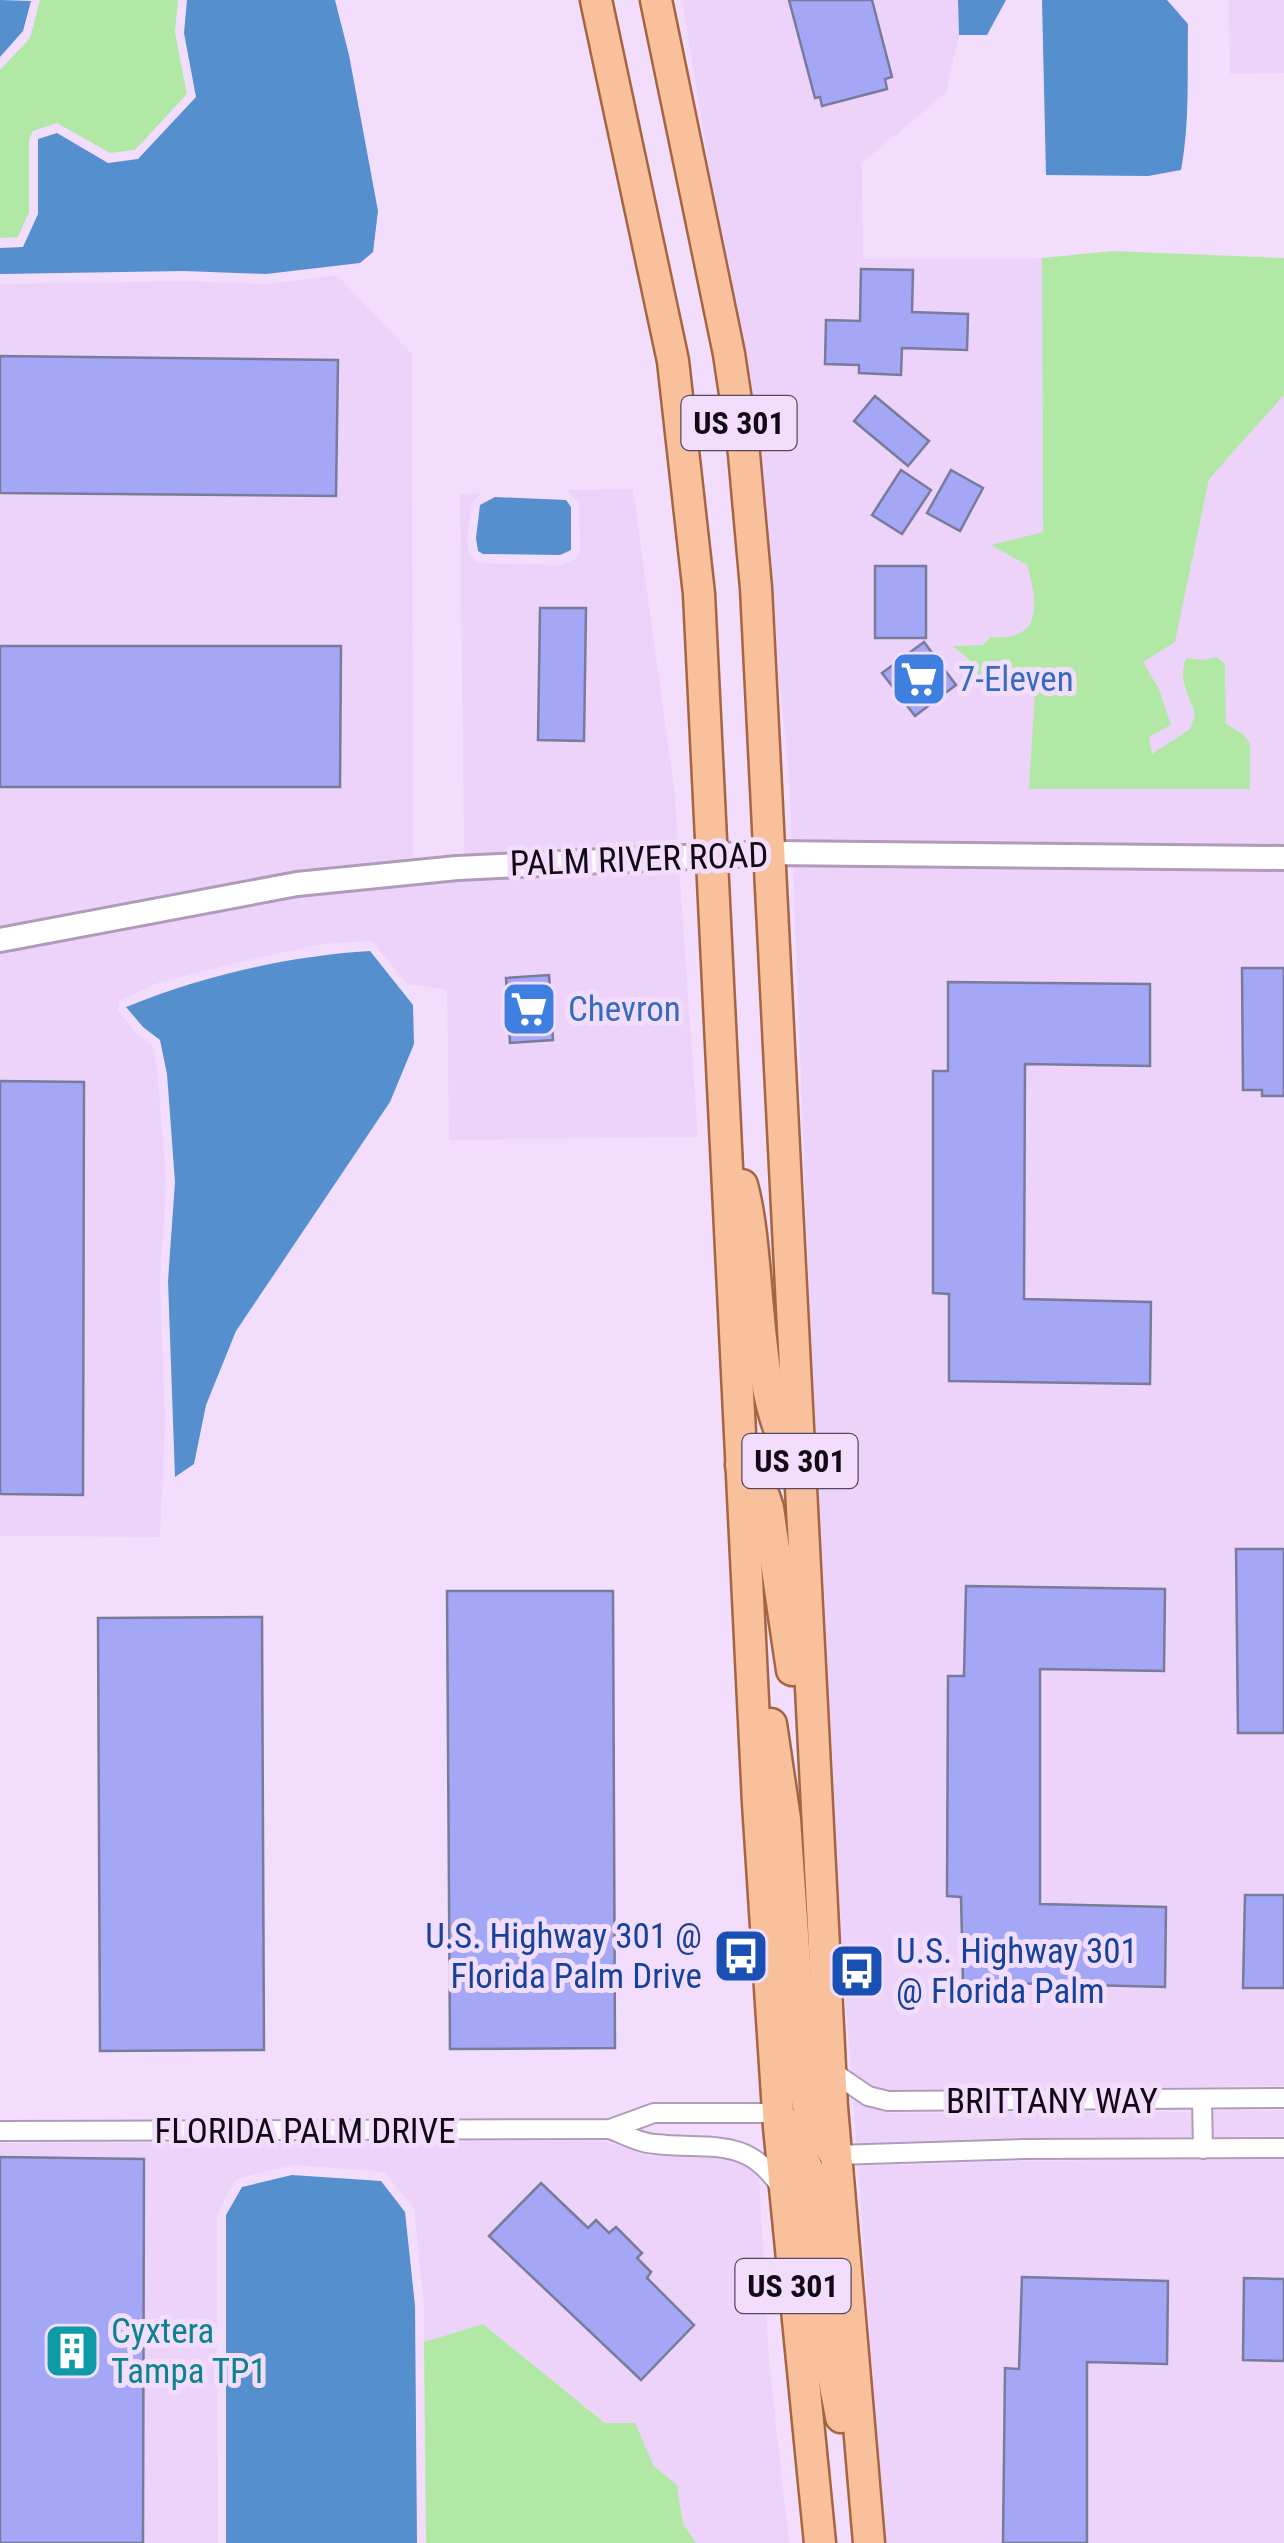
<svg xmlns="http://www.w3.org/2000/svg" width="1284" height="2543" font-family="'Roboto Condensed',sans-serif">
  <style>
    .built { fill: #edd3fa }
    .green { fill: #b2e8a6 }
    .water { fill: #568fcd }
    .building { fill: #a3a7f5; stroke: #787b9b; stroke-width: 2.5 }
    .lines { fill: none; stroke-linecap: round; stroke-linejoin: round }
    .minor-casing { stroke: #b09bba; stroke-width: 22 }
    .tertiary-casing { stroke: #b09bba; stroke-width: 28 }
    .primary-casing { stroke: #a56541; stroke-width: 35 }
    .minor { stroke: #fff; stroke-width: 18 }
    .tertiary { stroke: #fff; stroke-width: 22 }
    .primary { stroke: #f8c09b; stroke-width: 30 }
    .labels { text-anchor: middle; stroke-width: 10; stroke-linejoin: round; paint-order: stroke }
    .shield { fill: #f3ddfd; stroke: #55495b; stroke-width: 2.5 }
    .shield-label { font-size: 32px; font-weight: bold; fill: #110a15 }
    .shop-label { font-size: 35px; fill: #366cbe; stroke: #f3ddfd; text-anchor: start }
    .street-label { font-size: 35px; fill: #110a15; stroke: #f3ddfd }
    .transit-label { font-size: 35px; fill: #164399; stroke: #f3ddfd; text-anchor: end }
    .culture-label { font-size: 35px; fill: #0d838f; stroke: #f3ddfd; text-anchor: start }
  </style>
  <rect width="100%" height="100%" fill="#f3ddfd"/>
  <!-- built -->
  <g class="built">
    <polygon points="682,0 958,0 959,35 946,93 862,163 863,259 1042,258 1043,532 1018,538 1036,595 1035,613 1024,632 1012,639 991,637 984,645 955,646 987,685 1008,680 1023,682 1035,690 1029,789 1243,734 1226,724 1225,664 1217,658 1203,660 1183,684 1196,715 1190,729 1152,754 1148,737 1159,689 1142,661 1175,641 1209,479 1284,395 1284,846 792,842 789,770 749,415"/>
    <polygon points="1229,0 1284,0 1284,73 1230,74"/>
    <polygon points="337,275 412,354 413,859 295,872 0,928 0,284 184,281 266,284"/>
    <polygon points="633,489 675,795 678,845 464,855 460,494 481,493 472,503 467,536 469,553 478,563 560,565 576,559 580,551 579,503 567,490"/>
    <polygon points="793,865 1284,869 1284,2086 889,2090 871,2085 851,2072 825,1733"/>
    <polygon points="679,867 698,1137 449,1140 447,990 407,984 372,941 322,944 245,961 158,983 119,1001 118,1011 137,1034 153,1046 158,1076 166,1182 160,1281 165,1425 160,1537 0,1536 0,951 298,895 457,879"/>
    <polygon points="853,2101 888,2113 1192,2112 1193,2137 1023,2138 856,2143"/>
    <polygon points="1284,2110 1284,2136 1213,2137 1213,2111"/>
    <polygon points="603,2141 651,2156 720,2158 744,2165 759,2176 769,2360 789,2543 696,2543 683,2524 677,2485 654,2466 635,2423 606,2423 483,2324 424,2342 424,2306 414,2208 384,2172 293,2165 240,2178 234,2182 217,2215 218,2543 0,2543 0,2143"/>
    <polygon points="1284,2159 1284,2543 884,2543 858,2166 1023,2161"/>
  </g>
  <!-- green -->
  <g class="green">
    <polygon points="40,0 178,0 175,32 187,94 135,150 110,153 57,123 33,131 29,139 29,212 18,237 0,238 0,70 30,38"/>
    <path d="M1113 251 1284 258V395L1209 479 1175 642 1143 662 1159 689 1171 725 1149 737 1152 754 1190 729 1195 715C1190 696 1176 677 1187 658L1203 660 1217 657 1225 664 1226 724 1243 734 1250 743V789H1029L1035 690C1012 673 995 687 969 680L970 661 953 646 983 645 991 637C1043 642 1038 602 1027 565L991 545 1043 532 1042 258Z"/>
    <polygon points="483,2324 605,2423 635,2423 654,2466 677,2485 683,2524 696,2543 426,2543 424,2342"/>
  </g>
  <!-- water -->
  <g class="water">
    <polygon points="0,0 31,1 23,31 0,57"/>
    <polygon points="187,0 335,0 349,55 378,211 373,252 360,263 266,274 184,271 0,274 0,248 23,247 38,214 38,139 57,133 108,163 138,159 196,97 184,33"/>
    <polygon points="958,0 1006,0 987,35 959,35"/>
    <path d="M1042 0H1167L1188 24C1187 74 1190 122 1181 170L1148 176 1046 175Z"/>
    <polygon points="495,497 566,500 571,507 571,550 560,555 483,554 478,551 476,538 480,505"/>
    <path d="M370 951 413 1005 414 1044 390 1102 236 1331 206 1405 194 1464 175 1477 168 1281 175 1182 167 1074 160 1040 143 1027 126 1007C202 976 288 956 370 951Z"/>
    <polygon points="292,2175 381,2181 405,2212 415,2306 417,2543 226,2543 226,2215 242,2187"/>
  </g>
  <!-- building -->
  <g class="building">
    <polygon points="789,0 872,0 892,77 885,79 887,89 822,106 820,97 815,98"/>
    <polygon points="861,269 913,270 912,312 968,314 967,350 902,348 901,375 859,373 859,365 825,364 826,320 860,321"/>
    <polygon points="0,356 338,360 336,496 0,493"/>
    <polygon points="875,396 929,441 908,466 854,421"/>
    <polygon points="901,470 931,490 902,534 872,515"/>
    <polygon points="951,470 983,488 960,531 927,513"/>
    <rect x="875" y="566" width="51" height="72"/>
    <polygon points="540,608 586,608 584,741 538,740"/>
    <polygon points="924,642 956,685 915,716 882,673"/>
    <polygon points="0,646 341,646 340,787 0,787"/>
    <polygon points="1242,968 1284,968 1284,1096 1262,1096 1262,1090 1243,1090"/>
    <polygon points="549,975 553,1040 510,1043 506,978"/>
    <polygon points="948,982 1150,984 1150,1066 1025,1064 1024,1299 1151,1302 1150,1384 949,1381 949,1294 933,1293 933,1071 948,1071"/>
    <polygon points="0,1081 84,1082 83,1495 0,1494"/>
    <polygon points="1236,1549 1284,1549 1284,1733 1238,1733"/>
    <polygon points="966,1586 1165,1589 1164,1671 1040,1669 1040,1904 1166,1907 1165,1987 963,1982 961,1897 947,1896 948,1676 964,1676"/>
    <polygon points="447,1591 613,1591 615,2048 450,2049"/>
    <polygon points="262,1617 264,2050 100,2051 98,1618"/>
    <polygon points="1245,1895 1284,1895 1284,1988 1243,1988"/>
    <polygon points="0,2157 144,2159 143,2543 0,2543"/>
    <polygon points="541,2183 588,2228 596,2220 609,2233 616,2227 642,2253 637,2258 651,2272 647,2278 694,2325 641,2380 489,2236"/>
    <polygon points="1022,2277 1168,2281 1167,2364 1087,2362 1087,2543 1003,2543 1005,2368 1019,2369"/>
    <polygon points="1244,2278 1284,2279 1284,2361 1243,2360"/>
  </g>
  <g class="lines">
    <!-- minor casing -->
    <g class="minor-casing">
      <g id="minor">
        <polyline points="830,2070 868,2096 888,2101 1284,2098"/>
        <polyline points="1202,2100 1203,2149"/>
        <path d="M610 2129C625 2135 640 2143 655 2144 708 2150 748 2135 781 2188"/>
        <polyline points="0,2131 610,2129 654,2113 778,2113"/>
        <polyline points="836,2155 1023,2149 1284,2148"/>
      </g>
    </g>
    <!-- tertiary casing -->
    <g class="tertiary-casing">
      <polyline id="tertiary" points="0,940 297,884 457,868 772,853 1284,858"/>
    </g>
    <!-- primary casing -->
    <g class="primary-casing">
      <g id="primary">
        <polyline points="596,0 673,361 699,594 758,1803 779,2127 820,2543"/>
        <polyline points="656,0 729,354 744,454 756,588 832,2107 869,2543"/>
        <path d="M742 1185C762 1258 752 1393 791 1453"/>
        <path d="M741 1465C757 1477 762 1489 768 1508L792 1670"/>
        <polyline points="771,1724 785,1819 803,2079 811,2121 834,2153"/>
        <polyline points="783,2121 808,2170 820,2307 841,2417"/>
      </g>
    </g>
    <!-- minor -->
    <use href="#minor" class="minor"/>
    <!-- tertiary -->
    <use href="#tertiary" class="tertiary"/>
    <!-- primary -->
    <use href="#primary" class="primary"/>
  </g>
  <!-- icons -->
  <defs>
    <g id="supermarket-square" transform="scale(2.875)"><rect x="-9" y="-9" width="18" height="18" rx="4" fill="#3f7fe0" stroke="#f3ddfd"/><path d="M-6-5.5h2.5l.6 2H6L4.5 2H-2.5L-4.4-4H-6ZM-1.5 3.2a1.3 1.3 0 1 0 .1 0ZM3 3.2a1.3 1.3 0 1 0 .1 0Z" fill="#fff"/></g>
    <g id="bus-square" transform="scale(2.875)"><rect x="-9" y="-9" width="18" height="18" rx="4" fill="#1a4fb4" stroke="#f3ddfd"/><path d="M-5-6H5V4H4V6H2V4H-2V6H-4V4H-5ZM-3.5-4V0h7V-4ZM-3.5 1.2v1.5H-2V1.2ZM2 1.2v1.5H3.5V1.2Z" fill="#fff"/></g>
    <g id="building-square" transform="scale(2.875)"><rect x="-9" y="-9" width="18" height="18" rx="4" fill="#0f9aa8" stroke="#f3ddfd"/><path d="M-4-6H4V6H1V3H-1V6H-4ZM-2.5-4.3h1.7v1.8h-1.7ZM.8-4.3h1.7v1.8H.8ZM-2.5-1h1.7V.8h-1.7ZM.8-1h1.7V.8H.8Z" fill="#fff"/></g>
  </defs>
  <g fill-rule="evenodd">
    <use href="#supermarket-square" x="919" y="679"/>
    <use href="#supermarket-square" x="529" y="1009"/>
    <use href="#bus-square" x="741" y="1956"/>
    <use href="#bus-square" x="857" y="1971"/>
    <use href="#building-square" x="72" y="2351"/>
  </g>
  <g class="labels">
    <!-- shield labels -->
    <g class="shield">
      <rect x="681.5" y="396" width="115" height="54" rx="8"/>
      <rect x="742.5" y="1434" width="115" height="54" rx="8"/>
      <rect x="735.5" y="2259" width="115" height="54" rx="8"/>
    </g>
    <g class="shield-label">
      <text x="739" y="434">US 301</text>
      <text x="800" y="1472">US 301</text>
      <text x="793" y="2297">US 301</text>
    </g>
    <!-- shop labels -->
    <g class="shop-label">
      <text x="958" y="691">7-Eleven</text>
      <text x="568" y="1021">Chevron</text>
    </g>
    <!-- street labels -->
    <g class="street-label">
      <text transform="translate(639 859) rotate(-2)" y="12">PALM RIVER ROAD</text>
      <text x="1052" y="2113">BRITTANY WAY</text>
      <text x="305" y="2143">FLORIDA PALM DRIVE</text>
    </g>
    <!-- transit labels -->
    <g class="transit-label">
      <text x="702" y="1948">U.S. Highway 301 @<tspan x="702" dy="40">Florida Palm Drive</tspan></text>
      <text x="896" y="1963" text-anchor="start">U.S. Highway 301<tspan x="896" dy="40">@ Florida Palm</tspan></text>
    </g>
    <!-- culture labels -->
    <g class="culture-label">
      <text x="111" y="2343">Cyxtera<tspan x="111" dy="40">Tampa TP1</tspan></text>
    </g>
  </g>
</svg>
